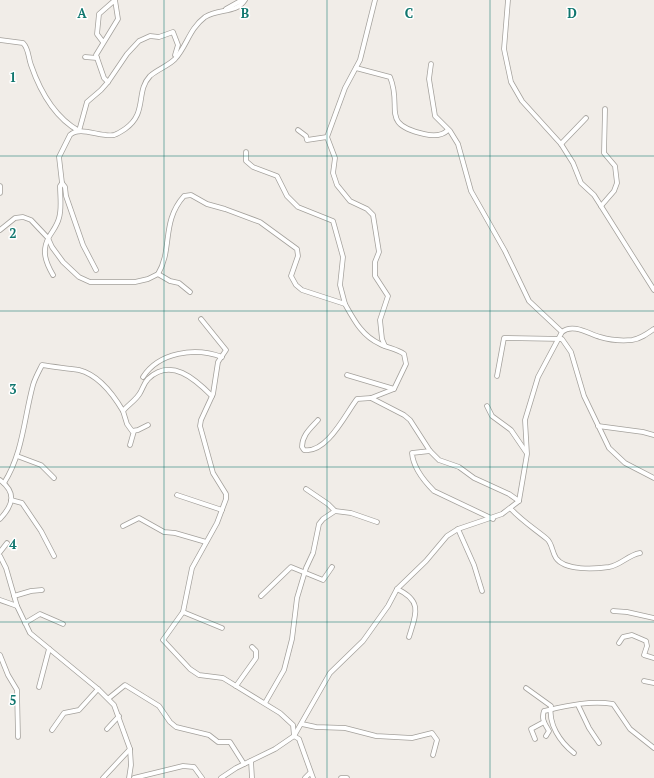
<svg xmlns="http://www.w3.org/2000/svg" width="654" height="778" font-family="'PT Serif',serif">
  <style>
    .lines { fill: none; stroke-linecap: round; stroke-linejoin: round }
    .minor-casing { stroke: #a4a19c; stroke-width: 5.5 }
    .minor { stroke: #fff; stroke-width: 4 }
    .grid { fill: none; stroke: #0f766e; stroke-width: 1; stroke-opacity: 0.55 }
    .grid-label { font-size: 13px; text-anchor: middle; font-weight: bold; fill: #0f766e; stroke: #fff; stroke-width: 3; stroke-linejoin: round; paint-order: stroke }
  </style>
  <rect width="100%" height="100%" fill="#f1ede8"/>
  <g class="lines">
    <!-- minor casing -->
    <g class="minor-casing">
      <g id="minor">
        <polyline points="375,0 360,60 345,88 327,137 335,158 333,173 337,185 350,201 367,209 373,215 379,252 375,262 375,276 388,296 380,320 382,339 385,346"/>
        <polyline points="508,0 504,49 511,82 522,101 561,144 573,163 581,183 594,195 601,206 654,290"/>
        <polyline points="226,9 242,0"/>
        <path d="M0 40 23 43C29 49 28 57 31 65 40 91 54 117 79 131L87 102 101 90 108 82 104 78 96 55 118 19 115 0 99 14 97 34 103 42"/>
        <polyline points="85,57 97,58"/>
        <polyline points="431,64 429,79 435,116 450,131 458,144 471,191 505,251 529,301 562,332"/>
        <path d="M356 68 390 77C403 108 379 124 424 134 432 136 442 136 448 130"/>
        <polyline points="108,82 127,54 139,41 150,36 159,37 173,32 178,45 175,55"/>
        <polyline points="298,130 306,136 307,140 327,137"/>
        <polyline points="561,144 586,118"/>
        <polyline points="246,152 246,161 253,167 277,176 287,196 298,207 333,221 343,257 340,285 345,304"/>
        <polyline points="62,183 65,187 66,196 83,245 96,270"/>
        <polyline points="0,186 0,193"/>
        <polyline points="601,206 614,191 617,183 615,166 604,153 605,109"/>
        <path d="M0 230 15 218 23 217 31 220 48 238 52 247 63 262 79 277 90 282H135L148 279 158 274C173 249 161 222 184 196L191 195 207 204 225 209 260 222 297 249 298 256 291 276 296 285 302 290 345 304C354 320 362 336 380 344 388 348 397 349 404 354L406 364 394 389 371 398 404 415 410 420 430 451 439 460 459 467 474 478 509 494 519 501"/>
        <polyline points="158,274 170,281 179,283 190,292"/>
        <path d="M53 275C46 263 41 251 49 237 53 230 57 226 59 218 62 208 60 197 60 186L62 183 59 157 70 135C80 125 101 138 114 135 117 134 122 131 125 129 148 113 135 92 150 76 158 69 168 66 175 59 187 46 189 29 205 17 219 8 236 14 245 0"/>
        <polyline points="201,319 226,350 218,362 213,394 201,420 200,426 213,473 226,494 226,499 217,523 192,568 183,612 163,640 190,669 199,675 223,678 280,713 293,725 294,736"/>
        <polyline points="347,375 394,389"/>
        <polyline points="497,376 504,338 562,339 571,352 584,396 609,448 625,463 654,478"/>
        <path d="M143 377C159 352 195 347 222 357"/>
        <polyline points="487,406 492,416 511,430 526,452"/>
        <polyline points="123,411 127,424 132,431 138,430 148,425"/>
        <path d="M318 420C311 428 302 435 302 447L304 450C327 454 346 413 357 399L371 398"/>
        <polyline points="598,426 643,432 654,435"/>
        <polyline points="130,445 134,431"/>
        <path d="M430 451 412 453C413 467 424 481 434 491L493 519"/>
        <polyline points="17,456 41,465 54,478"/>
        <path d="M0 480C17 493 13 505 0 519"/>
        <path d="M4 483C23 453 24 418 33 385 35 378 39 371 42 365 54 367 66 368 79 370 99 375 113 394 123 411 128 405 137 399 140 393 143 388 144 383 148 379 171 357 195 379 212 396"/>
        <polyline points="306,489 328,504 335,511"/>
        <polyline points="177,495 222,510"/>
        <polyline points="11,500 22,503 41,531 54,556"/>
        <path d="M511 509C522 521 535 529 547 539 552 543 552 552 556 558 565 571 595 569 609 567 621 565 628 555 640 553"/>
        <polyline points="123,526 139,518 164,532 175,533 206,542"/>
        <polyline points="458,529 474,565 482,591"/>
        <polyline points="0,552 7,543"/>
        <polyline points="0,556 6,568 17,606 30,633 98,689 114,705 130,749 131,765 129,778"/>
        <path d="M397 589C423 601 416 614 409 637"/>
        <polyline points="14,596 31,591 42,590"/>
        <polyline points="261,596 291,567 323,580 332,567"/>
        <polyline points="0,600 17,606"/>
        <polyline points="613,611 627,612 654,618"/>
        <polyline points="183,612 222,628"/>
        <polyline points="25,623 40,614 63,624"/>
        <polyline points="619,643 623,637 632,635 646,641 647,646 644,655 654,658"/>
        <polyline points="0,655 8,675 17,690 18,737"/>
        <polyline points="644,681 654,683"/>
        <polyline points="236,686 256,658 256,651 252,647"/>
        <polyline points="39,687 49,649"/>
        <path d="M526 688 551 706C548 724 560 742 574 753"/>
        <polyline points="109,698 125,685 159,706 170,722 176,727 209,735 218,742 230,742 244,764"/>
        <polyline points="265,703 284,670 292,639 297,598 306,568 313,553 319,524 323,519 335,511 351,513 377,522"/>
        <polyline points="578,705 589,728 599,743"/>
        <polyline points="302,724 316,727 345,728 376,736 412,738 432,733 437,740 433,755"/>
        <polyline points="107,729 119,716"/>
        <polyline points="52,730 64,713 79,710 98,689"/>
        <polyline points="294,736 299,739 313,778"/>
        <path d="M546 736 549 731C545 724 541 719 544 711 566 706 590 700 613 704L630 729 654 748"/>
        <polyline points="535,739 531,729 544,722"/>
        <polyline points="251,761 252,778"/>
        <polyline points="103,778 130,749"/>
        <polyline points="134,778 183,766 194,767 202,778"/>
        <path d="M221 778 236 768 275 749 294 736 330 673 363 641 388 606 397 589 426 561 447 536 458 529 502 514 519 501 527 454 525 420 538 377 562 332C573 323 589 334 600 337 610 340 621 341 632 340 640 339 647 334 654 329"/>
        <polyline points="305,778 310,773"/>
        <polyline points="341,778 347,778"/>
      </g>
    </g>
    <!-- minor -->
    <use href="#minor" class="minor"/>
  </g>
  <!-- grid -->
  <path class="grid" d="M164 0V778M327 0V778M490 0V778M0 156H654M0 311H654M0 467H654M0 622H654"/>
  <g class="grid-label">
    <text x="82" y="18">A</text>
    <text x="245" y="18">B</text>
    <text x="409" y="18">C</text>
    <text x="572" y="18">D</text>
    <text x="13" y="82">1</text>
    <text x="13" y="238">2</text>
    <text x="13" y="394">3</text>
    <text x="13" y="549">4</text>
    <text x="13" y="705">5</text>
  </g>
</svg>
